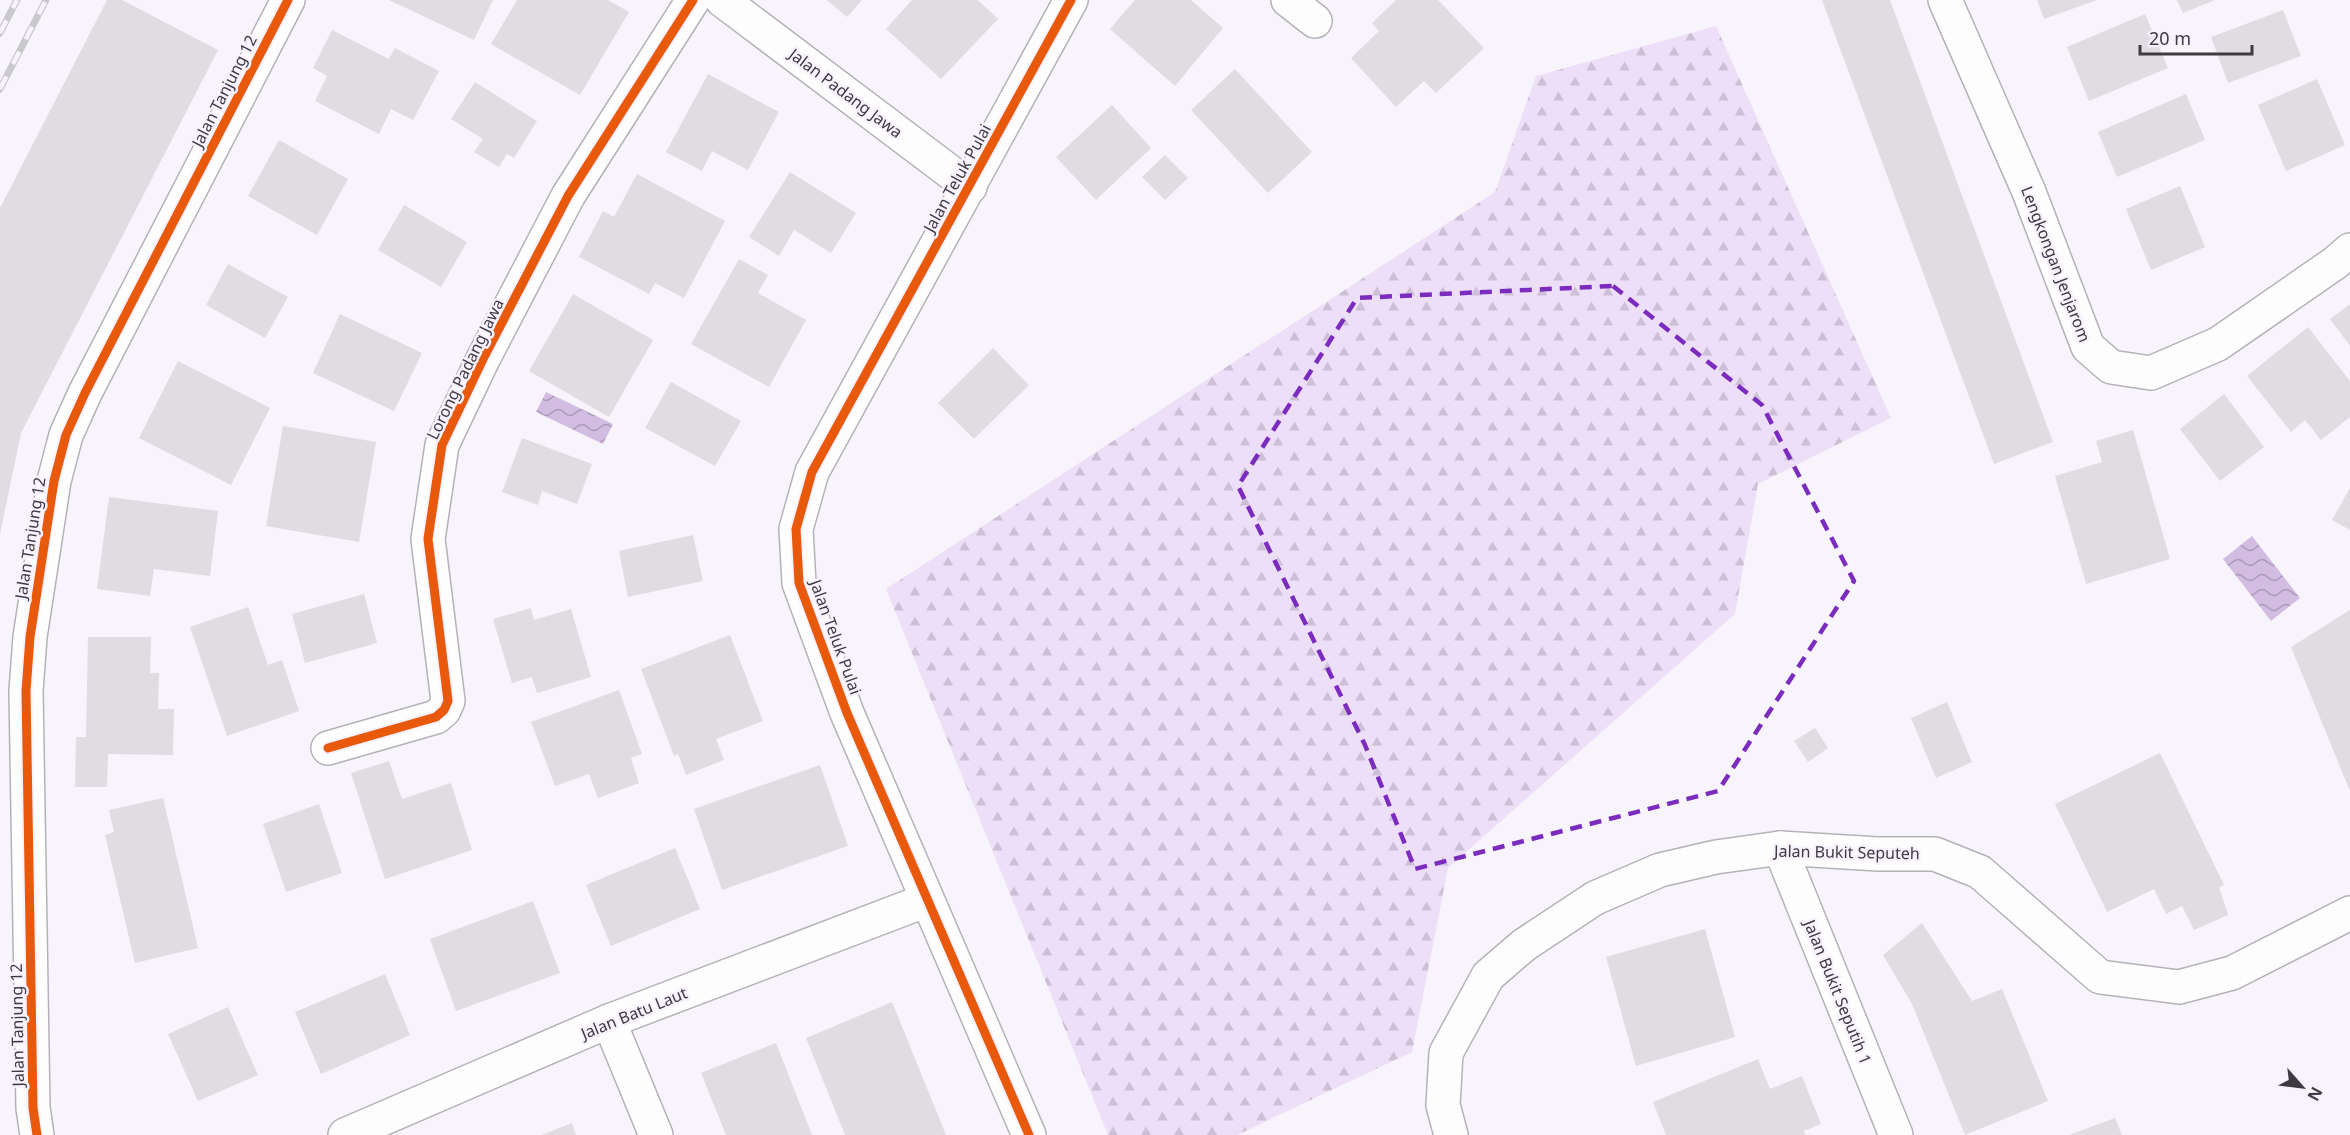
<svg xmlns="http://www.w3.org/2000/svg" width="2350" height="1135" font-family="'Noto Sans',sans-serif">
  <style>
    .forest { fill: url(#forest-firs) }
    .water { fill: url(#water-waves) }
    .building { fill: #dfdce2 }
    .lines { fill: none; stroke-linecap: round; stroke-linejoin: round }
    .minor-casing { stroke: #b5b2b7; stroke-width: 36 }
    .minor { stroke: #fefdfe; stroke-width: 33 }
    .rail-casing { stroke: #c9c9cb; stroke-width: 7 }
    .rail { stroke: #f8f1fe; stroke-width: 4.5; stroke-dasharray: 14; stroke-linecap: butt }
    .cycleway-casing { stroke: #f8f1fe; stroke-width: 13 }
    .cycleway { stroke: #e8590c; stroke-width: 9 }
    .marked { fill: none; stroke: #7b2cbf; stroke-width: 4.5; stroke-dasharray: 12 8; stroke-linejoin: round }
    .labels { text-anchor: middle; stroke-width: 5; stroke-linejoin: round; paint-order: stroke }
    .street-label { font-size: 16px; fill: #3d3a40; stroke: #f8f1fe }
  </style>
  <defs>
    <pattern id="forest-firs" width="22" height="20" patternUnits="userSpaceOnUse" patternTransform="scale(1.5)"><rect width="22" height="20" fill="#eedff9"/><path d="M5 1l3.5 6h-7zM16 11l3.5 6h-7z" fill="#cdc0d6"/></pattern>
    <pattern id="water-waves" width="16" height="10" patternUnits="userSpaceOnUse" patternTransform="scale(1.5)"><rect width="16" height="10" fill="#d2bce2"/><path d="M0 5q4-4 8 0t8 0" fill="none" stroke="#ac9ab9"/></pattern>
  </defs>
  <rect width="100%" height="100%" fill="#f8f4fb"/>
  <!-- forest -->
  <polygon class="forest" points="1716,26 1891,418 1758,484 1735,614 1448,868 1412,1052 1237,1135 1108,1135 886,589 1495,192 1536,76"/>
  <!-- water -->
  <g class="water">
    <polygon points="546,392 613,424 603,444 536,412"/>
    <polygon points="2252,536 2300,598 2271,621 2223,559"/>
  </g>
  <!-- building -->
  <g class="building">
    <polygon points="107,0 122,0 218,50 21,433 0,534 0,208"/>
    <polygon points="389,0 493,0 474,40"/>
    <polygon points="517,0 608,0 629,12 580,95 491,44"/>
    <polygon points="827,0 862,0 847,17"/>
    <polygon points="912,0 978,0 998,19 941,79 886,29"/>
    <polygon points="1135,0 1191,0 1223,28 1175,86 1110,29"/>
    <polygon points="1396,0 1438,0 1484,48 1436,93 1424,81 1396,107 1351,58 1379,31 1372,23"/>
    <polygon points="1822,0 1890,0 2053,442 1994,464"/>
    <polygon points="2037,0 2097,0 2044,19"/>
    <polygon points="2177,0 2215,0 2183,13"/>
    <polygon points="2283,10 2301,56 2228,83 2211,37"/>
    <polygon points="2145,14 2168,68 2089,101 2067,47"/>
    <polygon points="332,30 389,59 395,48 439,71 413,120 391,109 379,134 315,101 327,76 313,68"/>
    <polygon points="1235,69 1312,152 1268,193 1191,110"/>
    <polygon points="708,74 779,112 748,170 712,151 702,171 666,152"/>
    <polygon points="2317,79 2345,145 2286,171 2258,105"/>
    <polygon points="475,82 537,121 514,158 507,154 499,167 474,152 483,139 451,119"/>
    <polygon points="2186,94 2205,140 2117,177 2098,132"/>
    <polygon points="1112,105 1151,148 1096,200 1056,157"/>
    <polygon points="279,140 348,179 317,235 248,196"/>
    <polygon points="1165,155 1188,178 1165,200 1142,177"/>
    <polygon points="790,172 856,213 831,253 794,230 779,256 749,237"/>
    <polygon points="637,174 725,221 684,298 655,283 649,294 579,257 603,211 614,217"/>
    <polygon points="2180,186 2205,247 2151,270 2126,209"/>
    <polygon points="404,205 467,242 441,287 378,250"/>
    <polygon points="739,259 768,275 758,293 806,320 769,387 691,344"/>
    <polygon points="228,264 288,297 265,338 206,305"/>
    <polygon points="573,294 653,340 609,417 529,371"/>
    <polygon points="2350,304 2350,346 2330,319"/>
    <polygon points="340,314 422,353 394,411 313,373"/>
    <polygon points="2308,327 2350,381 2350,417 2321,440 2305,420 2291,432 2247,376"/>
    <polygon points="993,348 1029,385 974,439 938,403"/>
    <polygon points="178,361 270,408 231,485 139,438"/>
    <polygon points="671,382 741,421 715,466 645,428"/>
    <polygon points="2224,394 2264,447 2220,481 2180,429"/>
    <polygon points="283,426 376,442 359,542 266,526"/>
    <polygon points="2133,430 2170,559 2086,584 2055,476 2102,462 2096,441"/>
    <polygon points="522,438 592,464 577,504 542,491 538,505 502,492"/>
    <polygon points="2350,488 2350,530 2332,520"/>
    <polygon points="109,497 218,511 210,576 154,569 150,596 97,589"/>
    <polygon points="693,535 703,581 628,597 619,551"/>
    <polygon points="364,594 377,643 305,663 292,614"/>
    <polygon points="248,607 268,665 282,660 299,711 227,736 190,627"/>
    <polygon points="531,608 534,620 571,609 591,677 537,693 532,677 512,683 493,619"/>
    <polygon points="2350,610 2350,791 2291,647"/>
    <polygon points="730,635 763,721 716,739 724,760 686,775 678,754 674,756 641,669"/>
    <polygon points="88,637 151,637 150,673 159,673 158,709 174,709 173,755 108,754 107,787 75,787 76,737 86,737"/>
    <polygon points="619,690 642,754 631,758 639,783 598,798 589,774 555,786 531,722"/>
    <polygon points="1947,702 1972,762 1936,778 1911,718"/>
    <polygon points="1815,728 1828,748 1808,762 1794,741"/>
    <polygon points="2160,753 2224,885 2219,887 2228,915 2194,930 2182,906 2166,914 2154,889 2107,912 2055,804"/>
    <polygon points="389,761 402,799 451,783 472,850 385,879 351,773"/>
    <polygon points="820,765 848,846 722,890 694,809"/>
    <polygon points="163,798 198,948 135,963 105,835 114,832 109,810"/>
    <polygon points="319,804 342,873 286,892 263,824"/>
    <polygon points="675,848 700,909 611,946 586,885"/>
    <polygon points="533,901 560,973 456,1011 430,939"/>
    <polygon points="1922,923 1972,1001 2002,989 2048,1101 1965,1135 1912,1004 1883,955"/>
    <polygon points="1705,929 1735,1037 1636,1066 1606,957"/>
    <polygon points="385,974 410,1035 321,1074 295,1012"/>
    <polygon points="892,1002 946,1135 845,1135 806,1038"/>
    <polygon points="228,1007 258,1075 198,1101 168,1034"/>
    <polygon points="776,1043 812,1135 726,1135 701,1073"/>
    <polygon points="1758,1059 1770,1089 1802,1076 1821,1124 1804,1131 1805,1135 1666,1135 1653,1102"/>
    <polygon points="2115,1118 2122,1135 2069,1135"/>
    <polygon points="572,1123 576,1135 542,1135"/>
  </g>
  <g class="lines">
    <!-- minor casing -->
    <g class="minor-casing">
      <g id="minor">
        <polyline points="722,0 970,187"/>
        <polyline points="1288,0 1315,21"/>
        <polyline points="1945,0 2029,192 2088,347 2111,367 2151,373 2218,344 2335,263 2350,250"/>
        <polyline points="328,748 436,717 444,710 448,701 428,539 442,445 483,359 568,196 693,0"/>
        <polyline points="1780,848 1896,1135"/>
        <polyline points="609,1021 656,1135"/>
        <polyline points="37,1135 33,1108 26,691 30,637 54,481 66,435 85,393 288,0"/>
        <polyline points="345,1135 609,1021 927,900"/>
        <polyline points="1029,1135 847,713 799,583 796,529 812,472 1071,0"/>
        <polyline points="1451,1135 1443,1105 1446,1053 1488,976 1524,945 1595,898 1660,870 1716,857 1780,848 1878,854 1935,854 1980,872 2100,977 2179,987 2232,973 2350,913"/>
      </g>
    </g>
    <!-- minor -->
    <use href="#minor" class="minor"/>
    <!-- rail casing -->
    <g class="rail-casing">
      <g id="rail">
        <polyline points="0,33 17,0"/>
        <polyline points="0,89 46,0"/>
      </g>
    </g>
    <!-- rail -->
    <use href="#rail" class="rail"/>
    <!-- cycleway casing -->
    <g class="cycleway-casing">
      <g id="cycleway">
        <polyline points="328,748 436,717 444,710 448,701 428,539 442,445 483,359 568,196 693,0"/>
        <polyline points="37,1135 33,1108 26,691 30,637 54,481 66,435 85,393 288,0"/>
        <polyline points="1029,1135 847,713 799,583 796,529 812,472 1071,0"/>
      </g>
    </g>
    <!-- cycleway -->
    <use href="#cycleway" class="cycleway"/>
  </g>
  <!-- marked area -->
  <path class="marked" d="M1613 286 1762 405 1854 581 1718 791 1415 869 1365 745 1238 486 1357 298Z"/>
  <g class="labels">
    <!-- street labels -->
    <g class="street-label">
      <text transform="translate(224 91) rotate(-63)" y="6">Jalan Tanjung 12</text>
      <text transform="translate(846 93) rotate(37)" y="6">Jalan Padang Jawa</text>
      <text transform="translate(957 178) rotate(-61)" y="6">Jalan Teluk Pulai</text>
      <text transform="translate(2056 264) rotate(69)" y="6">Lengkongan Jenjarom</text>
      <text transform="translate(465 369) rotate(-64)" y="6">Lorong Padang Jawa</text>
      <text transform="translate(30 538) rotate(-81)" y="6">Jalan Tanjung 12</text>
      <text transform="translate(836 637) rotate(70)" y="6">Jalan Teluk Pulai</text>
      <text transform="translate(1847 852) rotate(1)" y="6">Jalan Bukit Seputeh</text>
      <text transform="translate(1838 992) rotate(68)" y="6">Jalan Bukit Seputih 1</text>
      <text transform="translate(634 1013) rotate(-22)" y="6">Jalan Batu Laut</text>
      <text transform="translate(17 1025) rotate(-91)" y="6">Jalan Tanjung 12</text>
    </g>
  </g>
  <!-- north arrow -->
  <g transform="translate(2302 1087) rotate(118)" stroke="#f8f1fe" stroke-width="4.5" paint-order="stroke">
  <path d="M0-4.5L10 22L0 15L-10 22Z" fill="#3d3a40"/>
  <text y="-9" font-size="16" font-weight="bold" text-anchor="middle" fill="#3d3a40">N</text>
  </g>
  <!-- scale -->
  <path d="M2140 45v9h112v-9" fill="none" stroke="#3d3a40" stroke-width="3"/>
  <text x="2149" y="45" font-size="18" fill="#3d3a40" stroke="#f8f1fe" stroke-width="4.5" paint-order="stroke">20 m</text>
</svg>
